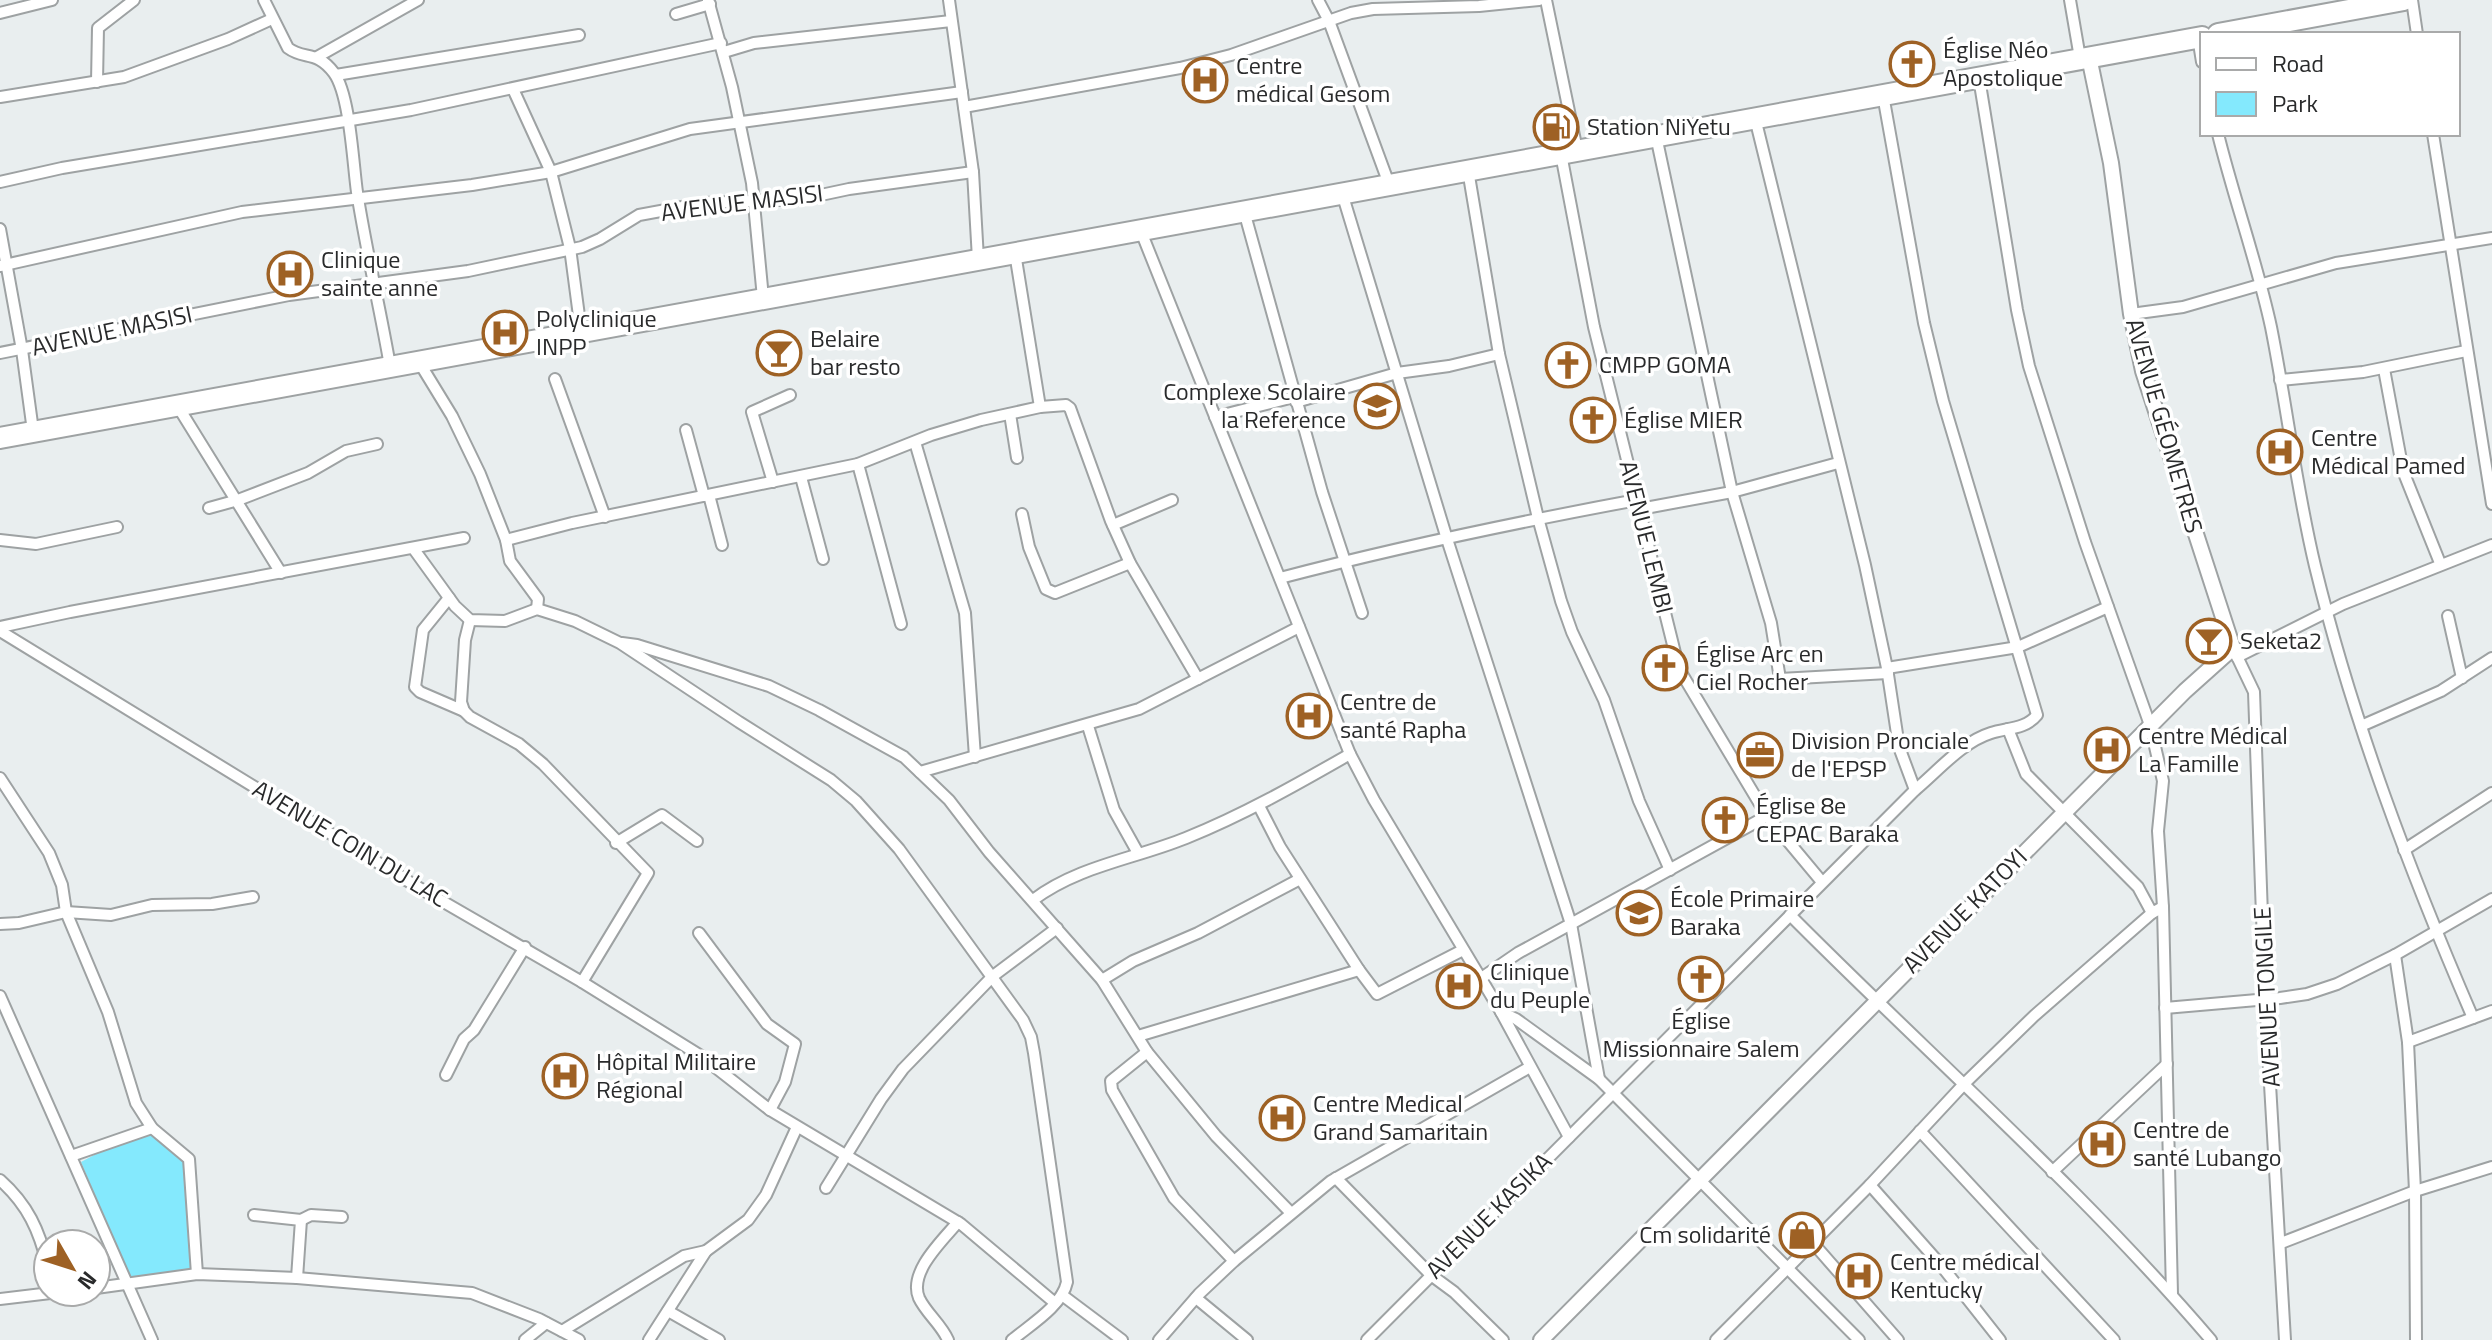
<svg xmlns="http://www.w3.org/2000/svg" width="2492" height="1340" font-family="'Titillium Web',sans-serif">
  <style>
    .green { fill: #84e9fd }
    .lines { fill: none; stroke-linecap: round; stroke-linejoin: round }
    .street-casing { stroke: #9ea2a3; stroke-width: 14 }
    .secondary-casing { stroke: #9ea2a3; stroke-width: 18 }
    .highway-casing { stroke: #9ea2a3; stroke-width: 24 }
    .street { stroke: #fff; stroke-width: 10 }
    .secondary { stroke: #fff; stroke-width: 14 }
    .highway { stroke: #fff; stroke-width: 20 }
    .labels { text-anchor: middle; stroke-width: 7; stroke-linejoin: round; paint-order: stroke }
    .poi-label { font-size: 24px; fill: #292a2b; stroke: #fff; text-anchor: start }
    .street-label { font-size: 24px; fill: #292a2b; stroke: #fff }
  </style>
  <rect width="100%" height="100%" fill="#e9eeef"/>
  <!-- green -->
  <polygon class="green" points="153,1135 184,1162 193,1271 130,1279 81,1162 111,1146"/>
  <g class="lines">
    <!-- street casing -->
    <g class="street-casing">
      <g id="street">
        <path d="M264 0 288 48C304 60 317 50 334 73 350 95 353 164 357 192 366 250 380 308 390 366"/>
        <polyline points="708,0 732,87 752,183 763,298"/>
        <polyline points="949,0 973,172 978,259"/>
        <polyline points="1318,0 1329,21 1389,184"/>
        <polyline points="1546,0 1577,150"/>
        <polyline points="2070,0 2080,58"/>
        <polyline points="2412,0 2417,34"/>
        <polyline points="0,13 52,0"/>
        <polyline points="676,14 710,4"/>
        <polyline points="2198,37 2202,62"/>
        <polyline points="724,52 754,43 951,21"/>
        <polyline points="317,57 418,0"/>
        <polyline points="336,75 579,35"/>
        <polyline points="1979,78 2017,310 2029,366 2085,542 2150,725 2163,781 2158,831 2163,907 2172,1294"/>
        <polyline points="97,82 98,28 134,0"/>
        <polyline points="513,89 551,172 570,248 581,331"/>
        <polyline points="0,97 124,77 228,39 272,19"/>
        <polyline points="964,107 1180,68 1231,55 1351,13 1373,9 1479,6 1539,0"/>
        <polyline points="1755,118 1865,565 1887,668 1899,747 1915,790"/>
        <path d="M2218 134C2234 199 2257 262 2271 327 2287 407 2296 487 2315 566 2353 722 2410 872 2473 1018"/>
        <polyline points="2433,134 2492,504"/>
        <polyline points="1656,136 1732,492 1771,623 1780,679 1888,673"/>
        <polyline points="1561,154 1594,327 1679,669 1767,816 1822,882"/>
        <polyline points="1468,170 1499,354 1538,518 1561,601 1572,632 1604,700 1639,801 1670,870"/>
        <polyline points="0,182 62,168 411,110 721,43"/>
        <polyline points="1342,193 1447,539 1571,924 1599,1079"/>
        <polyline points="1244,211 1322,492 1362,613"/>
        <polyline points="0,229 22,350 33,431"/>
        <polyline points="1140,229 1350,754 1374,800 1501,1012 1569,1137"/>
        <polyline points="1015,253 1040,407"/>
        <polyline points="0,266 242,212 472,185 551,172 690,129 962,92"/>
        <polyline points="2131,314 2183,307 2336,263 2492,238"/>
        <polyline points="0,353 289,295 468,271 582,247 600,239 639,215 704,203 802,199 849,189 973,172"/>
        <polyline points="419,362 452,416 480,474 506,540 510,561 538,599 537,609"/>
        <polyline points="2384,369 2403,471 2440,563"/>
        <polyline points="555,379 605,517"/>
        <polyline points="2280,380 2363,372 2466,351"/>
        <polyline points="1296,402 1397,373 1449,366 1499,354"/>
        <polyline points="177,405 281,573"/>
        <polyline points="1010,414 1017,458"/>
        <polyline points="1215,417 1294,397"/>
        <polyline points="686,430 704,496"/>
        <polyline points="915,442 965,613 975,757"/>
        <polyline points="858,464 901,624"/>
        <polyline points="801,477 823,559"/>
        <polyline points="773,482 752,412 790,395"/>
        <polyline points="709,495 722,545"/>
        <polyline points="209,508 238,500 308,473 346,451 377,444"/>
        <polyline points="1640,509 1732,492 1838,463"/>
        <polyline points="1022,514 1029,547 1046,589 1055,593 1130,563"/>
        <polyline points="1113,525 1172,500"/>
        <polyline points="0,540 36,544 117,527"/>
        <polyline points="506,540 572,523 858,464 931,435 981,420 1040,407 1066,405 1070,408 1111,521 1130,563 1198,679"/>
        <path d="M413 548 455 606 470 620 505 621 537 609 575 621 620 643 739 722 831 780 856 801 899 849 1023 1020 1031 1037 1034 1053 1067 1282C1062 1306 1030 1325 1012 1340"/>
        <path d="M1280 578C1398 547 1518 522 1637 500"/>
        <polyline points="449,598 423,630 415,687 420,692 464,711 470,717 519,744 543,764 648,873 582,982"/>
        <polyline points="2448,616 2462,678"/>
        <polyline points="0,627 70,612 464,538"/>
        <polyline points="0,631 416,886 582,982 701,1056 770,1110 961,1224 1055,1303"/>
        <polyline points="622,643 637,645 769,686 819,710 904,757 949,800 989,852 1102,980 1147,1052 1216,1136 1291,1213"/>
        <polyline points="2233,648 2254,692 2265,999 2285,1340"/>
        <polyline points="2237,657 2343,604 2492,545"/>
        <polyline points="1887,668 2018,647 2108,607"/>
        <polyline points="464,711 461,702 465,640 470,620"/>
        <polyline points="1088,726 1114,810 1138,853"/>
        <polyline points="2361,726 2441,691 2492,658"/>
        <polyline points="2008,729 2026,774 2138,887 2152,913"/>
        <polyline points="920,772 1139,709 1299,627"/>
        <polyline points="0,778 49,853 62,885 66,912 108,1012 136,1103 152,1128 189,1159 197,1274"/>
        <polyline points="1259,806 1280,847 1359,970 1377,994 1463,950"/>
        <polyline points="616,843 662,815 697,841"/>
        <polyline points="2404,850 2492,793"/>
        <path d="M1033 900C1078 866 1134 859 1186 838 1243 815 1296 785 1350 754"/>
        <path d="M1790 915C1930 1056 2081 1188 2211 1340"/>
        <polyline points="0,924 19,923 66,912 111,915 152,905 212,904 253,897"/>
        <polyline points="699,933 767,1024 795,1044 785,1082 770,1110"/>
        <polyline points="2395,955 2408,1042 2415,1191 2416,1340"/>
        <polyline points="1480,979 1518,953 1767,816"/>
        <polyline points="1102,980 1133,961 1198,933 1300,879"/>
        <polyline points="0,996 152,1340"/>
        <polyline points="2165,1008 2280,998 2307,994 2337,984 2395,955 2492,899"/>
        <polyline points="1501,1012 1516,1019 1599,1079 1859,1340"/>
        <polyline points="1138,1036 1359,970"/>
        <polyline points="2408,1042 2492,1011"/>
        <polyline points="1147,1052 1111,1081 1112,1090 1174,1198 1234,1261"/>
        <polyline points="446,1075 464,1039 474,1030 525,947"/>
        <polyline points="1920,1131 2114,1340"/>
        <polyline points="71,1156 152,1128"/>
        <polyline points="2052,1172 2167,1064"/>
        <polyline points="1336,1178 1431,1275 1454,1292 1503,1340"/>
        <path d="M0 1180C28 1205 39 1230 48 1266"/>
        <polyline points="1870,1185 1940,1264 2000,1340"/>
        <polyline points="826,1188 881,1099 903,1069 993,976 1057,928"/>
        <polyline points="254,1215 301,1220 297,1278"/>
        <polyline points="301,1220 311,1215 342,1217"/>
        <polyline points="1813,1243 1898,1340"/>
        <polyline points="2281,1243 2415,1191 2492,1167"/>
        <polyline points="96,1288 197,1274 297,1278 472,1293 539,1319 579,1340"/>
        <polyline points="1062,1295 1122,1340"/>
        <polyline points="1196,1298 1247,1340"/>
        <polyline points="0,1299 59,1292"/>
        <polyline points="668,1311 719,1340"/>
        <polyline points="562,1331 684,1256 706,1251"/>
        <polyline points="525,1340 546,1323"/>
        <polyline points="649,1340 706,1251 748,1220 766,1195 797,1127"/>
        <path d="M948 1340C941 1324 926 1313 919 1298 908 1272 943 1240 958 1222"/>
        <polyline points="1159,1340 1199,1294 1234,1261 1331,1181 1530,1067"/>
        <path d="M1367 1340 1915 790C1938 771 1962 742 1991 733 2007 728 2026 729 2037 715L1943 401 1924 323 1883 95"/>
        <polyline points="1716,1340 1870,1185 1965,1083 2034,1016 2152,913 2163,907"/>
      </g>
    </g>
    <!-- secondary casing -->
    <g class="secondary-casing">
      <polyline id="secondary" points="1541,1340 2185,691 2233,648 2143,371 2131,314 2111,163 2089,57"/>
    </g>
    <!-- highway casing -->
    <g class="highway-casing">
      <g id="highway">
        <polyline points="2218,34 2404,0"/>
        <polyline points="0,438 2202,37"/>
      </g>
    </g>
    <!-- street -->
    <use href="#street" class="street"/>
    <!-- secondary -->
    <use href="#secondary" class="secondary"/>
    <!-- highway -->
    <use href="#highway" class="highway"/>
  </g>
  <!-- icons -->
  <defs>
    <g id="church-ring" transform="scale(2.3)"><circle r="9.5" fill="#fff" stroke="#9e6124" stroke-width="1.5"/><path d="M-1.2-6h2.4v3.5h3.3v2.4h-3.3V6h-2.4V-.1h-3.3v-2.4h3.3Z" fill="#9e6124"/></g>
    <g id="hospital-ring" transform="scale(2.3)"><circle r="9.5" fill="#fff" stroke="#9e6124" stroke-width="1.5"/><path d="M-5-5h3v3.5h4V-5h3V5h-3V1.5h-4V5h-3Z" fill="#9e6124"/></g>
    <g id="fuel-ring" transform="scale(2.3)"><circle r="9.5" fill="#fff" stroke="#9e6124" stroke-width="1.5"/><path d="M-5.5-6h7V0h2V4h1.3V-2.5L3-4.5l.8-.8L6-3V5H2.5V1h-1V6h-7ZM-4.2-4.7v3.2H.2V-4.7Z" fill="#9e6124"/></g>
    <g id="bar-ring" transform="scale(2.3)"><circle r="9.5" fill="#fff" stroke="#9e6124" stroke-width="1.5"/><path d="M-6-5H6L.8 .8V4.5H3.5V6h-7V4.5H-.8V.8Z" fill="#9e6124"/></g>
    <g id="school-ring" transform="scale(2.3)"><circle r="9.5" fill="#fff" stroke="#9e6124" stroke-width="1.5"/><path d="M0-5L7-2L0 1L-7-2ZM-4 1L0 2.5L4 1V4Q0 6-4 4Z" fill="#9e6124"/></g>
    <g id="office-ring" transform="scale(2.3)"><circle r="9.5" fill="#fff" stroke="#9e6124" stroke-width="1.5"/><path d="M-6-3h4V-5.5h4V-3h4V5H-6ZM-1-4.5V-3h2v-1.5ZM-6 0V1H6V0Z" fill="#9e6124"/></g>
    <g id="shop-ring" transform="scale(2.3)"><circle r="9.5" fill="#fff" stroke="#9e6124" stroke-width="1.5"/><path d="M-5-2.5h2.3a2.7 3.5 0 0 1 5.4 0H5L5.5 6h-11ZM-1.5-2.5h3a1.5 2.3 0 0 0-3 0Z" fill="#9e6124"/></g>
  </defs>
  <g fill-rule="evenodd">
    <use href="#church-ring" x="1912" y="64"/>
    <use href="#hospital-ring" x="1205" y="80"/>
    <use href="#fuel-ring" x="1556" y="127"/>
    <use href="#hospital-ring" x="290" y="274"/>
    <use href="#hospital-ring" x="505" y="333"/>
    <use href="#bar-ring" x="779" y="353"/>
    <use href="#church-ring" x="1568" y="365"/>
    <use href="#school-ring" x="1377" y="406"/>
    <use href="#church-ring" x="1593" y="420"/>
    <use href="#hospital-ring" x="2280" y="452"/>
    <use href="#bar-ring" x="2209" y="641"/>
    <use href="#church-ring" x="1665" y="668"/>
    <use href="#hospital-ring" x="1309" y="716"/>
    <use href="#hospital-ring" x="2107" y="750"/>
    <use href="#office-ring" x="1760" y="755"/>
    <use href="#church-ring" x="1725" y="820"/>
    <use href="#school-ring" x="1639" y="913"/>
    <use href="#church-ring" x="1701" y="979"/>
    <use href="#hospital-ring" x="1459" y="986"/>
    <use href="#hospital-ring" x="565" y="1076"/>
    <use href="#hospital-ring" x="1282" y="1118"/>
    <use href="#hospital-ring" x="2102" y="1144"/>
    <use href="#shop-ring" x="1802" y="1235"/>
    <use href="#hospital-ring" x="1859" y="1276"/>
  </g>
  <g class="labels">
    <!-- poi labels -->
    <g class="poi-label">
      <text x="1943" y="58">Église Néo<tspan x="1943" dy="28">Apostolique</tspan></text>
      <text x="1236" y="74">Centre<tspan x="1236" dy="28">médical Gesom</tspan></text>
      <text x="1587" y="135">Station NiYetu</text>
      <text x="321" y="268">Clinique<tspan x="321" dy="28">sainte anne</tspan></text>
      <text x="536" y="327">Polyclinique<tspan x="536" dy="28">INPP</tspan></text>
      <text x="810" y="347">Belaire<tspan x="810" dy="28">bar resto</tspan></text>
      <text x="1599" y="373">CMPP GOMA</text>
      <text x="1346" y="400" text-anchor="end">Complexe Scolaire<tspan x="1346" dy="28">la Reference</tspan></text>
      <text x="1624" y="428">Église MIER</text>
      <text x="2311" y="446">Centre<tspan x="2311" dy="28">Médical Pamed</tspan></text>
      <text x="2240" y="649">Seketa2</text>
      <text x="1696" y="662">Église Arc en<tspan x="1696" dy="28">Ciel Rocher</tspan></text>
      <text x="1340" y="710">Centre de<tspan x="1340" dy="28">santé Rapha</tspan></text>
      <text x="2138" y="744">Centre Médical<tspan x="2138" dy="28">La Famille</tspan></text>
      <text x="1791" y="749">Division Pronciale<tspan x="1791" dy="28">de l'EPSP</tspan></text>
      <text x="1756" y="814">Église 8e<tspan x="1756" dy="28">CEPAC Baraka</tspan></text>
      <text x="1670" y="907">École Primaire<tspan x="1670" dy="28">Baraka</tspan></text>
      <text x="1490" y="980">Clinique<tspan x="1490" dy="28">du Peuple</tspan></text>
      <text x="1701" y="1029" text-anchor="middle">Église<tspan x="1701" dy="28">Missionnaire Salem</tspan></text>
      <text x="596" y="1070">Hôpital Militaire<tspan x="596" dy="28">Régional</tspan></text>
      <text x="1313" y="1112">Centre Medical<tspan x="1313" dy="28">Grand Samaritain</tspan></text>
      <text x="2133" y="1138">Centre de<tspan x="2133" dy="28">santé Lubango</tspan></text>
      <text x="1771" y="1243" text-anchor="end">Cm solidarité</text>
      <text x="1890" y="1270">Centre médical<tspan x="1890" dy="28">Kentucky</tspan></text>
    </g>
    <!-- street labels -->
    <g class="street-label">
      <text transform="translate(742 203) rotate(-7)" y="8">AVENUE MASISI</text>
      <text transform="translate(112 331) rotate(-12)" y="8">AVENUE MASISI</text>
      <text transform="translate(2164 426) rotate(74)" y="8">AVENUE GÉOMETRES</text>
      <text transform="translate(1646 537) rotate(76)" y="8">AVENUE LEMBI</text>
      <text transform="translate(350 844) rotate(31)" y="8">AVENUE COIN DU LAC</text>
      <text transform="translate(1965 911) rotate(-45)" y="8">AVENUE KATOYI</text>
      <text transform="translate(2267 997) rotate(-93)" y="8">AVENUE TONGILE</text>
      <text transform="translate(1489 1216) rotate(-45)" y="8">AVENUE KASIKA</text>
    </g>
  </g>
  <!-- legend -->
  <rect x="2200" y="32" width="260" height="104" fill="#ffffff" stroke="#a9aaaa" stroke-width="2"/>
  <rect x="2216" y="58" width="40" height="12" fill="#ffffff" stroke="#a9aaaa" stroke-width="2"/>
  <text x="2272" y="72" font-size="24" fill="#292a2b">Road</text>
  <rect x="2216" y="92" width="40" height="24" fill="#84e9fd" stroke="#a9aaaa" stroke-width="2"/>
  <text x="2272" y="112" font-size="24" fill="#292a2b">Park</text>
  <!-- north arrow -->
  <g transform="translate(72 1268) rotate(129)"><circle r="38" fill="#ffffff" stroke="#a9aaaa" stroke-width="2"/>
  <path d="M0-6L14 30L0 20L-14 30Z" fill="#9e6124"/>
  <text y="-12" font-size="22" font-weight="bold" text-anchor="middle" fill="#292a2b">N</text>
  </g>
</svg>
